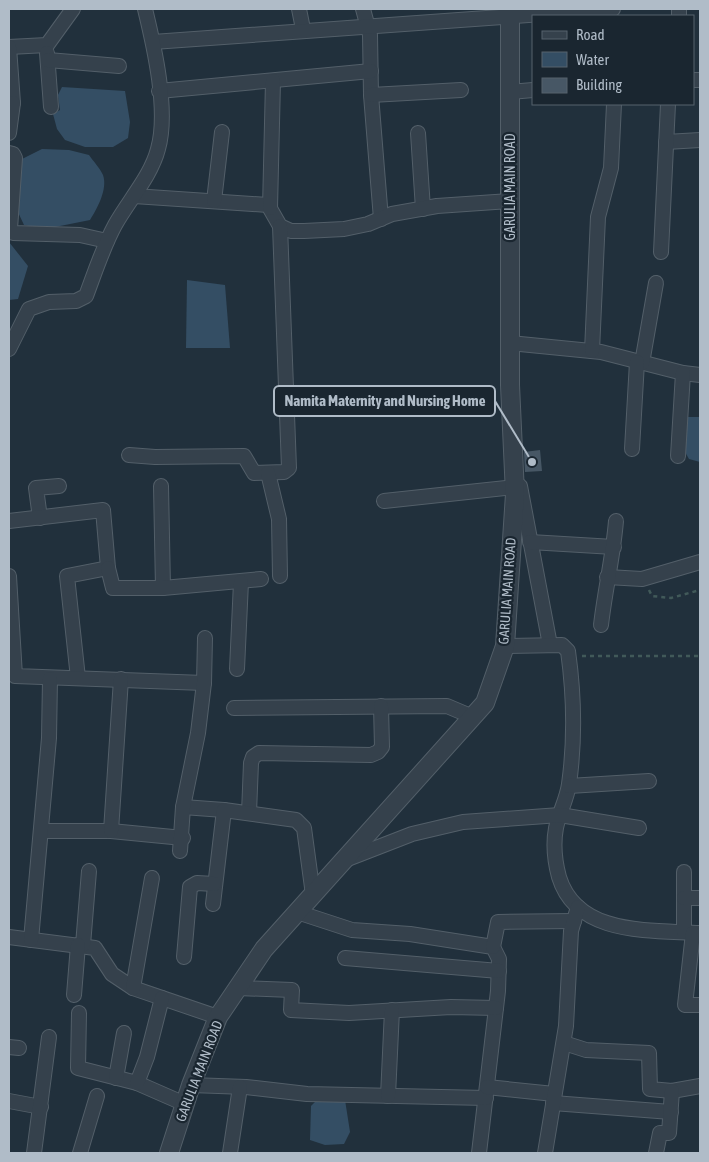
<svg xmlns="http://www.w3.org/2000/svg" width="709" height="1162" font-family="'Asap Condensed',sans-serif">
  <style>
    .water { fill: #344e64 }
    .building { fill: #475765 }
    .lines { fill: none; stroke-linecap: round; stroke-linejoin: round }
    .minor-casing { stroke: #535f69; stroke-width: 16 }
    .tertiary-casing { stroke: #535f69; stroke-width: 20 }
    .path { stroke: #415959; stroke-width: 2.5; stroke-dasharray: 4 4; stroke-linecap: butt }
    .minor { stroke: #35414c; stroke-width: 14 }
    .tertiary { stroke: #35414c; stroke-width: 18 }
    .labels { text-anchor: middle; stroke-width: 4.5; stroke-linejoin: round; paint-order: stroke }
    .street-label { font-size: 14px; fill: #b0bcc8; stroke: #1a2630 }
    .leader { fill: none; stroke: #b0bcc8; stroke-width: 2 }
    .callout-dot { fill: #b0bcc8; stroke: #1a2630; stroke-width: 2 }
    .callout { fill: #1a2630; stroke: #b0bcc8; stroke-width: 2 }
    .callout-label { font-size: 15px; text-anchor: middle; font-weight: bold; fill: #b0bcc8 }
  </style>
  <rect width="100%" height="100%" fill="#21303c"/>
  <!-- water -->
  <g class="water">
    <polygon points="62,87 125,91 130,122 128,138 113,147 85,147 65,140 57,129 53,114 60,110 58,95"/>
    <path d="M42 149 69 150 89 155C93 161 100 168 103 175 108 189 97 209 90 220L45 229 24 225 17 210 16 162Z"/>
    <polygon points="9,242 28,266 18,299 9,300"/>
    <polygon points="187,280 225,285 230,348 186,348"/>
    <polygon points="688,417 700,417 700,462 689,459 684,450"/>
    <polygon points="317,1100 345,1100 350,1132 344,1144 325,1145 310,1140 311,1106"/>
  </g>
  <!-- building -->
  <polygon class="building" points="540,450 542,471 525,472 524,452"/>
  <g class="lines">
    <!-- minor casing -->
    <g class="minor-casing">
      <g id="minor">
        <polyline points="299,9 303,29"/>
        <polyline points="363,9 370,35 371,95 381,219"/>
        <polyline points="679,16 679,9"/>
        <polyline points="153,42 613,9"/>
        <polyline points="9,47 47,45 73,9"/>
        <polyline points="47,53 51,107"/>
        <polyline points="48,60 119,66"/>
        <polyline points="693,80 700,80"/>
        <polyline points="159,91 371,71"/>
        <polyline points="510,92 533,90"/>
        <polyline points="371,95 461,90"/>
        <polyline points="9,103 13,103 9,47"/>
        <polyline points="9,133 13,103"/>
        <polyline points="418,133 423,209"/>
        <polyline points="666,142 700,140"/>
        <polyline points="9,153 13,154 15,158 10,229 13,233 80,235 107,241"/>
        <polyline points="134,196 268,205 280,226 291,231 304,231 344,229 368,224 392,214 437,206 510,201"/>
        <polyline points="214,201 222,132"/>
        <polyline points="270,208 273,81"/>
        <polyline points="661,252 668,104"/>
        <polyline points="510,343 601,352 683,373 700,375"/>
        <path d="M9 349 29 309 49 302 76 301 86 296C95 272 103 247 115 225 129 200 151 176 158 149 169 111 154 46 145 9"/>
        <polyline points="592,351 598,217 611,168 614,104"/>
        <polyline points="642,363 656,283"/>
        <polyline points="632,449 637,362"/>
        <polyline points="129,455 155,457 244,456 254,473 284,472 289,468 280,226"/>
        <polyline points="678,456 683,373"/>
        <polyline points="268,473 279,519 280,576"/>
        <polyline points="161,486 163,588"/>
        <polyline points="520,486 550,645"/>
        <polyline points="384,501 514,487"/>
        <polyline points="40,518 36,488 59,486"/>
        <polyline points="9,521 103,510 108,568 67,576 78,678"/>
        <polyline points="530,542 614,547"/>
        <polyline points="108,568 113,588 163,588 261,579"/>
        <polyline points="9,576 15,676 204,683"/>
        <polyline points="607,577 642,579 700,562"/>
        <path d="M601 625C605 590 613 557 616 521"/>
        <path d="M505 646 562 645 568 651C574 694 575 741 569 784 567 799 559 813 556 828 553 844 555 862 559 877 577 936 650 930 700 933"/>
        <polyline points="237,669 241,582"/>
        <polyline points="234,708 447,706 473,717"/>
        <polyline points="569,786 649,781"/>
        <polyline points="183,807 224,810"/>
        <polyline points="249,813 251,763 253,757 259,753 371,755 378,752 382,747 381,706"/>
        <polyline points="42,831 111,831 183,838"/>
        <polyline points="111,831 121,679"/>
        <polyline points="180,851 183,807 198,733 204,683 205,638"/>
        <polyline points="345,860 412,834 463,822 560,815 639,828"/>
        <polyline points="684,872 684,932"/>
        <polyline points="684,898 700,898"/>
        <polyline points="213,904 224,810 296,820 304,828 313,895"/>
        <polyline points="297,912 352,930 410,934 493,947 499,959 498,991 479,1153"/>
        <polyline points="693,933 685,1005 700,1005"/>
        <polyline points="9,937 95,948 112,974 133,988 218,1017"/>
        <polyline points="31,940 49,738 50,679"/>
        <polyline points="83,945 89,871"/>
        <polyline points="493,947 498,922 574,921"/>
        <polyline points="184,957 190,887 197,883 214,884"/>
        <polyline points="345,958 499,971"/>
        <polyline points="133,988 152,878"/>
        <polyline points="237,988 292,990 291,1010 349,1013 451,1007 496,1008"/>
        <polyline points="74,995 78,945"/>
        <polyline points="79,1013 78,1068 137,1083 185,1104"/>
        <polyline points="564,1043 586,1050 649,1053 650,1089 672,1091 700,1086"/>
        <polyline points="9,1047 19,1048"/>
        <polyline points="116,1078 124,1033"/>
        <polyline points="137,1083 147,1057 162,998"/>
        <polyline points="191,1085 246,1087 307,1094 486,1098"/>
        <polyline points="487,1087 554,1094"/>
        <polyline points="388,1096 392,1010"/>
        <polyline points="9,1101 41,1107"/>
        <polyline points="553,1103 671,1112"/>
        <polyline points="34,1153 49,1037"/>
        <polyline points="80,1153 97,1096"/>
        <polyline points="230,1153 240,1087"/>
        <polyline points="545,1153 566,1026 571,931 578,907"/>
        <polyline points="656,1153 660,1133 669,1133 672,1091"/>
      </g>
    </g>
    <!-- tertiary casing -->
    <g class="tertiary-casing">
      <polyline id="tertiary" points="169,1153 191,1085 218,1017 264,949 485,703 505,646 515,494 510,385 510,9"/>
    </g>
    <!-- path -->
    <g class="path">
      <polyline points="649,590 652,596 671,598 700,590"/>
      <polyline points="582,656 700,656"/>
    </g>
    <!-- minor -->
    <use href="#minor" class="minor"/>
    <!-- tertiary -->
    <use href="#tertiary" class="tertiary"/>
  </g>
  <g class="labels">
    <!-- street labels -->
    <g class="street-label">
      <text transform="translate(510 187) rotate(-90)" y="5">GARULIA MAIN ROAD</text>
      <text transform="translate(507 591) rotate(-86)" y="5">GARULIA MAIN ROAD</text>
      <text transform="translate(199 1071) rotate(-69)" y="5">GARULIA MAIN ROAD</text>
    </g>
  </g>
  <!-- callouts -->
  <path class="leader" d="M532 462L495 401"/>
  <circle class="callout-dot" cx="532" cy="462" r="5"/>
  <rect class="callout" x="274" y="386" width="221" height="30" rx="5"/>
  <g class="callout-label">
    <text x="385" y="406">Namita Maternity and Nursing Home</text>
  </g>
  <!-- border -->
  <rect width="709" height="1162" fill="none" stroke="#b0bcc8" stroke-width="20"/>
  <!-- legend -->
  <rect x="532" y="15" width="162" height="90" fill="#1a2630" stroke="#56626d"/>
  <rect x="542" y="31" width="25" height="8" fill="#35414c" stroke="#56626d"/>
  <text x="576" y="40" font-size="15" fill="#b0bcc8">Road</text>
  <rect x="542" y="52" width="25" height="15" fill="#344e64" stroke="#56626d"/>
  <text x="576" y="65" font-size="15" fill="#b0bcc8">Water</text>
  <rect x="542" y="78" width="25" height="15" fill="#475765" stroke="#56626d"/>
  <text x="576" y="90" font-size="15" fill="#b0bcc8">Building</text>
</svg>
